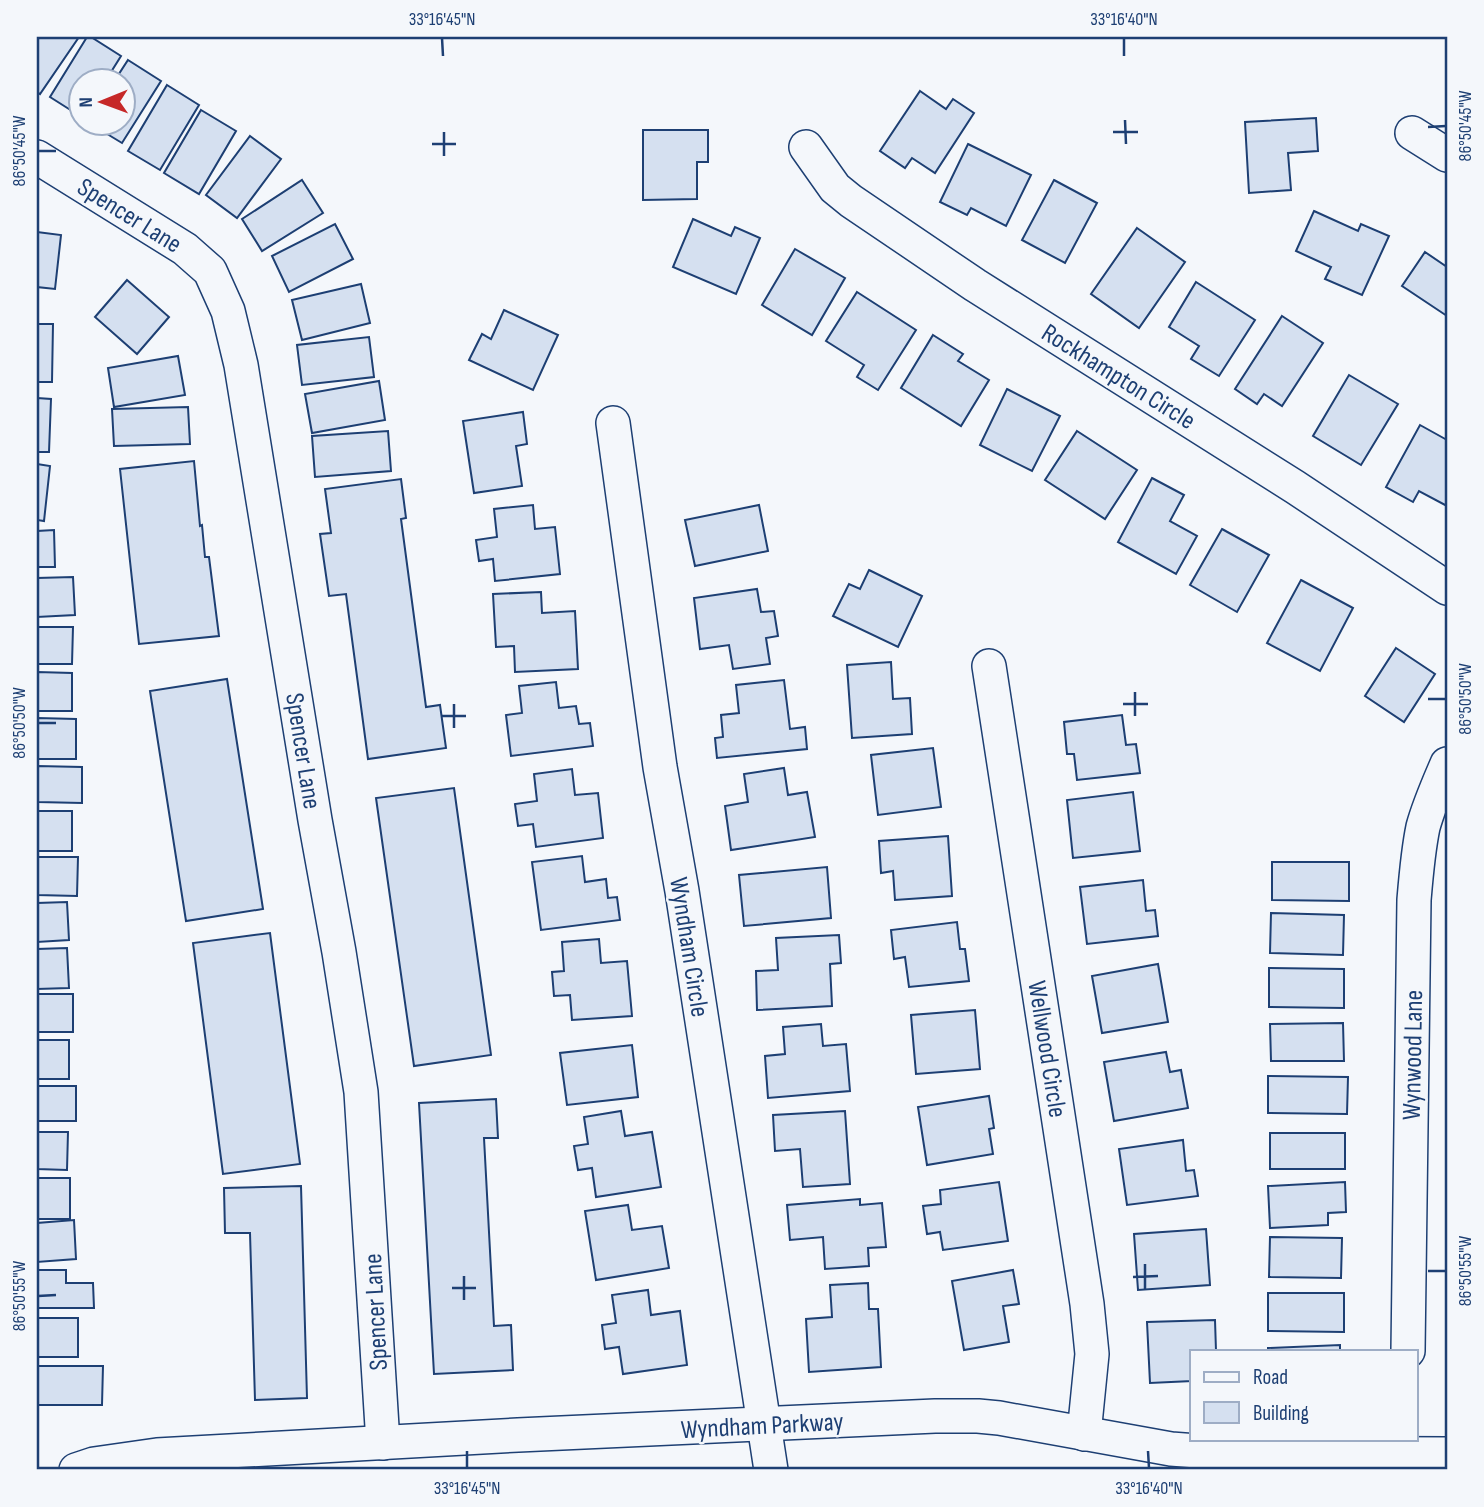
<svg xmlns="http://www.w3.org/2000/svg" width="1484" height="1507" font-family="'Sofia Sans Condensed',sans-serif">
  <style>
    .building { fill: #d5e0f0; stroke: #1d3f73; stroke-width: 2 }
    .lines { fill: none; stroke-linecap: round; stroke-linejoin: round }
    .minor-casing { stroke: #1d3f73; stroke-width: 36 }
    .minor { stroke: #f4f7fb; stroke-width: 33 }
    .ticks { fill: none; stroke: #1d3f73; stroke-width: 2.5 }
    .labels { text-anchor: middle; stroke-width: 5; stroke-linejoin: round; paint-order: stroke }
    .street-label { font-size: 26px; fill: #1d3f73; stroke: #f4f7fb }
    .neatline { fill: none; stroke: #1d3f73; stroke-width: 2.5 }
    .ticks-label { font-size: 18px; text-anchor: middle; fill: #1d3f73 }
  </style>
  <rect width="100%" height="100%" fill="#f4f7fb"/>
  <!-- building -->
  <g class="building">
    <polygon points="37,37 79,37 40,94 37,92"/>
    <polygon points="87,37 91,37 121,56 106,80 80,80 80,116 50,97"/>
    <polygon points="128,60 161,81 122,143 89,123 122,122 122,80 115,80"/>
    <polygon points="167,85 199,105 160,170 128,151"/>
    <polygon points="920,91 946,109 953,99 974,113 935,173 912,158 905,168 880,151"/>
    <polygon points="201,110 236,131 199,194 164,173"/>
    <polygon points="1316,118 1318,151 1288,153 1291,190 1249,193 1245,122"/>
    <polygon points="643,130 708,130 708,162 697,162 697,199 643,200"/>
    <polygon points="250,136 281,159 237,218 206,195"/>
    <polygon points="968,144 1031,175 1006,226 971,208 967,215 940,202"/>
    <polygon points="302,180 323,213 262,251 242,219"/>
    <polygon points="1054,180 1097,203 1065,263 1022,240"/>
    <polygon points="1314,211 1358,231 1361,224 1389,236 1362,295 1325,279 1331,267 1296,251"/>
    <polygon points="693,219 731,236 735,227 760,238 736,294 673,267"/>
    <polygon points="335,224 353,259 289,292 272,256"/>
    <polygon points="1137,228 1185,262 1139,328 1091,294"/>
    <polygon points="37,232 61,235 55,289 37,287"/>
    <polygon points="795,249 845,278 812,335 762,305"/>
    <polygon points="1425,252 1447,267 1447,316 1402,286"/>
    <polygon points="127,280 169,317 137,354 95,317"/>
    <polygon points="1196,282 1255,320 1219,376 1191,359 1199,346 1169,327"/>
    <polygon points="361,284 370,323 302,340 292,300"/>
    <polygon points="857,292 916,330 878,390 857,377 864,365 826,341"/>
    <polygon points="504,310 558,335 533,390 469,360 482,334 491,339"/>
    <polygon points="1282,316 1323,343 1282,406 1264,394 1257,404 1235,389"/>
    <polygon points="37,324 53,324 52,382 37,382"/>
    <polygon points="933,335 963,354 958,361 989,380 961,426 901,388"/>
    <polygon points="369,337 374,377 302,385 297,345"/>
    <polygon points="178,356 185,395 114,407 108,368"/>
    <polygon points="1349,375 1398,404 1361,465 1313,436"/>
    <polygon points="379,381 385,420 312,433 305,394"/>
    <polygon points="1007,389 1060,416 1032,471 980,445"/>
    <polygon points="37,398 51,399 49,452 37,452"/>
    <polygon points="188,407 190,444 114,446 112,409"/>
    <polygon points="523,412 527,444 516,446 522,486 474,493 463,421"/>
    <polygon points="1420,425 1447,440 1447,506 1419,491 1413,502 1386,487"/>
    <polygon points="388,431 391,471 315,477 312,436"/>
    <polygon points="1077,431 1137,470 1105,519 1045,480"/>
    <polygon points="194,461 200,526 202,525 205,557 209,557 219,636 139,644 120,469"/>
    <polygon points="37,464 50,466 44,521 37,520"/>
    <polygon points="1152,478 1184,495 1170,521 1197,536 1176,574 1118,542"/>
    <polygon points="401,479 406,518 401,519 426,707 440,705 446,748 368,759 346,594 329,596 320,534 331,533 325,489"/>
    <polygon points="533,505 535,529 555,527 560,574 495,581 493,559 479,561 476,540 497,537 494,509"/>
    <polygon points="759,505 768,551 695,566 685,520"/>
    <polygon points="1222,529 1269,555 1237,612 1190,585"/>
    <polygon points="54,530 55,567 37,567 37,531"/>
    <polygon points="869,570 922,596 898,647 833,616 849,584 860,589"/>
    <polygon points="73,577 75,615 37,617 37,578"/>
    <polygon points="1301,580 1353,608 1320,671 1267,643"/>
    <polygon points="757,589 761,612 774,611 778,636 766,638 770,664 733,669 729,645 700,649 694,598"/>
    <polygon points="541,592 542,613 575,611 578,669 515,672 514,646 496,647 493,594"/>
    <polygon points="37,627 73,627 72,664 37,664"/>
    <polygon points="1396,648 1435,674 1404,722 1365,696"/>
    <polygon points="891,662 893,699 910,698 912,734 852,738 847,665"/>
    <polygon points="37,672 72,673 72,711 37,711"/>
    <polygon points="227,679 263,909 186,921 150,691"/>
    <polygon points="784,680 790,729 805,727 807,749 717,758 715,738 723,737 721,715 739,713 736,685"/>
    <polygon points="556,682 559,708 576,706 579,724 590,723 593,746 511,756 506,715 522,713 519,686"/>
    <polygon points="1122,715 1126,745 1136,744 1140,773 1077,780 1074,754 1067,754 1064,722"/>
    <polygon points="37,718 76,719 76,759 37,759"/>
    <polygon points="933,748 941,807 878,815 871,755"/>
    <polygon points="37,766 82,767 82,803 37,802"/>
    <polygon points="784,768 788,795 807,792 815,837 731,850 725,806 748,802 744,774"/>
    <polygon points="572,769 575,795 598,793 603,838 536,847 533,824 518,826 515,804 537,801 534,774"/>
    <polygon points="454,788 491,1055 414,1066 376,798"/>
    <polygon points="1133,792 1140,851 1073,858 1067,800"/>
    <rect x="37" y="811" width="35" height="40"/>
    <polygon points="948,836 952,896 895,900 893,871 881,873 879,841"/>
    <polygon points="582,856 585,882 606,879 608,898 617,897 620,920 541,930 532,862"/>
    <polygon points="37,857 78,857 77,896 37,895"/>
    <polygon points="1272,862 1349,862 1349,901 1272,900"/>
    <polygon points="827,867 831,918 744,926 739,875"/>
    <polygon points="1143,880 1146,911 1155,910 1158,936 1087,944 1080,887"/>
    <polygon points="67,902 69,940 37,942 37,903"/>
    <polygon points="1271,913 1344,915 1343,955 1270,953"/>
    <polygon points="957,922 960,949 965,949 969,981 909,987 905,957 894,959 891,930"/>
    <polygon points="270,933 300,1164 223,1174 193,943"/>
    <polygon points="839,935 841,963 830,964 832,1006 757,1010 756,971 778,970 776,938"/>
    <polygon points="599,939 601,963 627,961 632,1016 572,1020 570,995 554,996 552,972 564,971 562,942"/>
    <polygon points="67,948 69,988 37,989 37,949"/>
    <polygon points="1158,964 1168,1022 1102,1033 1092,976"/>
    <polygon points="1269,968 1344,969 1344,1008 1269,1007"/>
    <rect x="37" y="994" width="36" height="38"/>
    <polygon points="975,1010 980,1069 916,1074 911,1015"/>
    <polygon points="1343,1023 1344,1061 1271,1061 1270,1024"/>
    <polygon points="821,1024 823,1046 846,1044 850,1091 768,1098 765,1056 785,1054 783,1027"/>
    <rect x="37" y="1040" width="32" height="39"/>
    <polygon points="632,1045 638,1097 567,1105 560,1053"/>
    <polygon points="1166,1052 1170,1072 1181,1070 1188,1108 1114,1121 1104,1062"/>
    <polygon points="1268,1076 1348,1077 1347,1114 1268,1113"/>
    <rect x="37" y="1086" width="39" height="35"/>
    <polygon points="989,1096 994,1128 989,1129 993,1154 927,1165 918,1107"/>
    <polygon points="496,1099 498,1138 484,1138 494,1326 511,1325 513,1370 434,1374 419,1103"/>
    <polygon points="621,1111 625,1136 652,1132 661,1187 596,1197 592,1168 578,1170 574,1146 588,1144 584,1117"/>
    <polygon points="845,1111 850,1184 803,1187 800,1149 775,1151 773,1115"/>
    <polygon points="37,1132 68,1132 67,1170 37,1169"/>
    <rect x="1270" y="1133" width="75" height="36"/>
    <polygon points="1183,1140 1186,1171 1194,1170 1198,1196 1127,1205 1119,1149"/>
    <rect x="37" y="1178" width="33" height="41"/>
    <polygon points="999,1182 1008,1241 943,1250 940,1232 927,1234 923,1206 941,1204 940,1190"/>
    <polygon points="1345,1182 1346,1212 1328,1213 1328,1225 1270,1228 1268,1186"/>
    <polygon points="301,1186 307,1398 255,1400 250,1233 225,1233 224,1188"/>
    <polygon points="860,1199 860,1205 882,1203 886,1247 868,1248 869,1266 825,1269 823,1237 790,1240 787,1205"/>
    <polygon points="628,1205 632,1230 662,1226 669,1268 596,1280 585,1211"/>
    <polygon points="74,1220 76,1259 37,1262 37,1223"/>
    <polygon points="1206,1229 1210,1285 1138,1290 1134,1234"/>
    <polygon points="1270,1237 1342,1238 1341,1278 1269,1277"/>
    <polygon points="37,1270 66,1270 66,1283 93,1283 94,1308 37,1308"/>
    <polygon points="1013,1270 1019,1304 1003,1306 1009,1342 964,1350 952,1281"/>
    <polygon points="868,1283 869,1309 878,1309 881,1367 809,1372 806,1319 832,1317 830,1285"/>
    <polygon points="648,1290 651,1315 680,1311 687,1365 623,1374 619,1347 605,1349 602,1325 616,1323 612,1295"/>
    <polygon points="1268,1293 1344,1293 1344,1332 1268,1331"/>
    <rect x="37" y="1318" width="41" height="39"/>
    <polygon points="1215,1320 1216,1351 1192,1351 1192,1381 1150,1383 1147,1322"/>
    <polygon points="1340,1345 1340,1351 1268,1351 1268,1348"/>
    <polygon points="37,1366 103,1366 102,1405 37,1405"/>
  </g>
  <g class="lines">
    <!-- minor casing -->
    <g class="minor-casing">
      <g id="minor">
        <polyline points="1412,133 1447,155"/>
        <polyline points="806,147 835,188 851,201 975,285 1295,487 1447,588"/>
        <polyline points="37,157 185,249 210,271 228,311 241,365 315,820 339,952 361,1092 383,1443"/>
        <polyline points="613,423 660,767 682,891 771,1470"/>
        <polyline points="989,666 1087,1304 1092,1354 1084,1434"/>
        <path d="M1408 1351 1414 900C1416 876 1418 851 1423 827 1429 805 1438 785 1447 764"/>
        <polyline points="76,1470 94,1464 157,1455 518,1435 935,1416 978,1416 999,1418 1171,1449 1223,1453 1447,1454"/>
      </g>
    </g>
    <!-- minor -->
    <use href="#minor" class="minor"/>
  </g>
  <!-- ticks -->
  <path class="ticks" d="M442 38 443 56M1124 38V56M1125 120 1126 144M1428 127 1446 126M444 132V156M1113 132H1138M432 144H456M38 151H56M1135 692V716M1428 699H1446M454 704V728M1123 704H1148M442 716H466M38 723H56M1145 1264V1289M1428 1271H1446M464 1276V1300M1133 1277 1158 1276M452 1288H476M38 1296 56 1295M467 1451V1468M1148 1451 1149 1468"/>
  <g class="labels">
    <!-- street labels -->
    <g class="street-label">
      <text transform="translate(130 215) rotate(32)" y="9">Spencer Lane</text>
      <text transform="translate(1119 376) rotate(32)" y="9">Rockhampton Circle</text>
      <text transform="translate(304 751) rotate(81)" y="9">Spencer Lane</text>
      <text transform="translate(690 947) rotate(81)" y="9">Wyndham Circle</text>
      <text transform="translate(1048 1049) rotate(81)" y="9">Wellwood Circle</text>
      <text transform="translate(1412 1055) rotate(-89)" y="9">Wynwood Lane</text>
      <text transform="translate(375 1312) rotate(-93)" y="9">Spencer Lane</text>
      <text transform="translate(762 1425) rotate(-3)" y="9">Wyndham Parkway</text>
    </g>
  </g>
  <!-- border -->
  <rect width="1484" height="1507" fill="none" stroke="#f4f7fb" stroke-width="77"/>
  <!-- legend -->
  <rect x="1190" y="1350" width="228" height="91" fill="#f4f7fb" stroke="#9eadc5" stroke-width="2"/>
  <rect x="1204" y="1372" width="35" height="10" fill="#f4f7fb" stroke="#9eadc5" stroke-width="2"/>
  <text x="1253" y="1384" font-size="21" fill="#1d3f73">Road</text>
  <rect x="1204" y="1402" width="35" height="21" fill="#d5e0f0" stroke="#9eadc5" stroke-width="2"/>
  <text x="1253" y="1420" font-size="21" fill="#1d3f73">Building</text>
  <!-- north arrow -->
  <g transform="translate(102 102) rotate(269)"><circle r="33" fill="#f4f7fb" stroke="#9eadc5" stroke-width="2"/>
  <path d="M0-5L12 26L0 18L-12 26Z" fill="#c62828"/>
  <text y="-10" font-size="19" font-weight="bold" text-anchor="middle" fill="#1d3f73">N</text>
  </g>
  <rect x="38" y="38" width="1408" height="1430" class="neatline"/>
  <g class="ticks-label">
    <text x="442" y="25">33°16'45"N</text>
    <text x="1124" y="25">33°16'40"N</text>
    <text transform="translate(1465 126) rotate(-90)" y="6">86°50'45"W</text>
    <text transform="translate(19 151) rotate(-90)" y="6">86°50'45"W</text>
    <text transform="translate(1465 699) rotate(-90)" y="6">86°50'50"W</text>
    <text transform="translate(19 723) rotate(-90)" y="6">86°50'50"W</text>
    <text transform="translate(1465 1271) rotate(-90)" y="6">86°50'55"W</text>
    <text transform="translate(19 1296) rotate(-90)" y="6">86°50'55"W</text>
    <text x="467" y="1494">33°16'45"N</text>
    <text x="1149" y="1494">33°16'40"N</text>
  </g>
</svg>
